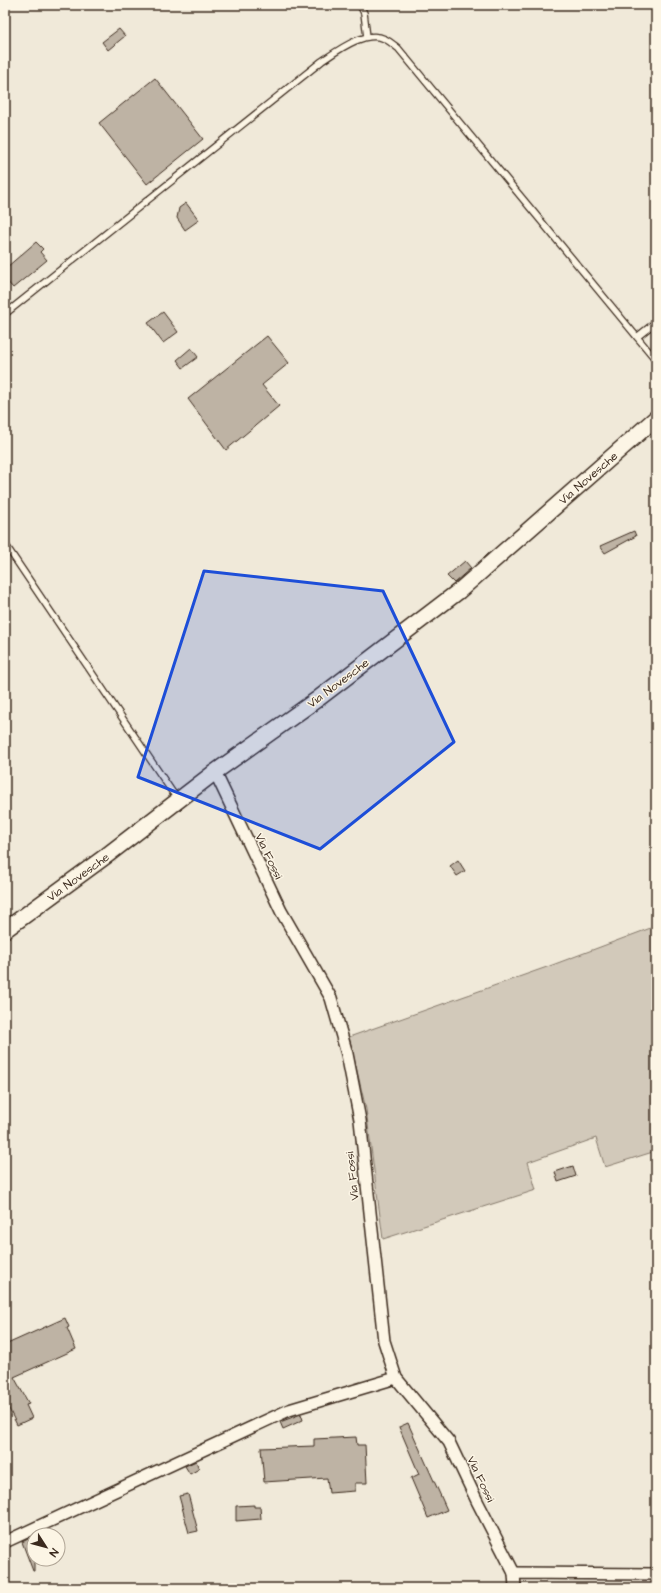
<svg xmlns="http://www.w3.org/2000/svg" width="661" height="1593" font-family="'Architects Daughter',sans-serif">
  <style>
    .green { fill: #d2c9ba; stroke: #867a6c }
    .building { fill: #beb3a4; stroke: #3b2a1e }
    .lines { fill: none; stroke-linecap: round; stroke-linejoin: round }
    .lane-casing { stroke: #3b2a1e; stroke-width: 8 }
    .street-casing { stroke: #3b2a1e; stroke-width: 14 }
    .secondary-casing { stroke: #3b2a1e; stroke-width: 18 }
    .lane { stroke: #fcf5e5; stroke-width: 5.5 }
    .street { stroke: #fcf5e5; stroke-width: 11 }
    .secondary { stroke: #fcf5e5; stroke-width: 15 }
    .marked { fill: #1d4ed8; fill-opacity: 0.2; stroke: #1d4ed8; stroke-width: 3; stroke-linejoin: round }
    .labels { text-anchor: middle; stroke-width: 3; stroke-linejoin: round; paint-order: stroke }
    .street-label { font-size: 12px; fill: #3b2a1e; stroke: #fcf5e5 }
  </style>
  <rect width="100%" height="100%" fill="#f0e9d9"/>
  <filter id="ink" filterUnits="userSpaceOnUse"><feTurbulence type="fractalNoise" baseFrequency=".025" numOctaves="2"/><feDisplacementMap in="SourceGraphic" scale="8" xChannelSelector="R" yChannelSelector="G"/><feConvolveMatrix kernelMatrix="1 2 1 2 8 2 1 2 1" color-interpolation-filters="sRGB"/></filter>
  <g filter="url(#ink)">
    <!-- green -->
    <polygon class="green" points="656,926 656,1151 605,1167 596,1138 528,1162 536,1190 383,1239 366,1109 349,1037 547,967"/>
    <!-- building -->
    <g class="building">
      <polygon points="119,29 125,36 108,50 102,42"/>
      <polygon points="155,78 203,139 147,184 99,123"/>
      <polygon points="186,203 199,220 185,230 177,218 179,208"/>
      <polygon points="36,242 43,249 40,252 47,260 13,288 5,279 7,267"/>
      <polygon points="163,312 178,332 163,343 148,323"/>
      <polygon points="267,336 289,363 262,385 279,406 226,450 188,399"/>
      <polygon points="191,348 198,357 183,368 177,360"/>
      <polygon points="634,531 636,536 605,553 600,546"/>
      <polygon points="465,561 471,568 454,583 447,576"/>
      <polygon points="458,860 465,871 457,876 450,866"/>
      <polygon points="573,1166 576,1176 558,1182 555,1172"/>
      <polygon points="65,1318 69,1327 67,1328 76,1349 14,1377 29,1404 26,1405 32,1418 17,1425 5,1401 5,1345"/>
      <polygon points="301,1414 303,1420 283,1429 280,1422"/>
      <polygon points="408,1423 447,1510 428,1518 411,1478 419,1474 399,1427"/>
      <polygon points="356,1437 357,1445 365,1445 367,1483 355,1483 355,1491 329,1493 327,1478 264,1482 261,1448 314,1446 314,1439"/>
      <polygon points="196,1461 199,1469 190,1474 185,1466"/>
      <polygon points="188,1494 198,1531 189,1533 179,1496"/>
      <polygon points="254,1505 254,1507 260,1507 261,1519 236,1521 236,1506"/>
      <polygon points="34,1536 34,1571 33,1571 22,1542"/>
    </g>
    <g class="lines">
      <!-- lane casing -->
      <g class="lane-casing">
        <g id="lane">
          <polyline points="360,5 364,13 367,37"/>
          <path d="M5 314 322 61C337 51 366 29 385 39 389 41 394 45 398 48L656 360"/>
          <polyline points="637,337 656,322"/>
          <polyline points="5,544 177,799"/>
        </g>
      </g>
      <!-- street casing -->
      <g class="street-casing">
        <g id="street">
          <polyline points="215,772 281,911 331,998 347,1054 360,1120 384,1341 396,1378 449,1442 477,1501 514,1573"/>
          <polyline points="5,1542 289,1410 396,1378"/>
          <polyline points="515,1588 514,1573 656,1574"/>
        </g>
      </g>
      <!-- secondary casing -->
      <g class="secondary-casing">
        <polyline id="secondary" points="5,930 106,856 215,772 319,698 459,591 656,418"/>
      </g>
      <!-- lane -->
      <use href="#lane" class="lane"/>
      <!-- street -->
      <use href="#street" class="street"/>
      <!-- secondary -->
      <use href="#secondary" class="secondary"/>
    </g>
  </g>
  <!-- marked area -->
  <path class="marked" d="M204 571 383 591 454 742 320 849 138 777Z"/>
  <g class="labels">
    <!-- street labels -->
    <g class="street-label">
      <text transform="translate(588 478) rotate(-41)" y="4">Via Novesche</text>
      <text transform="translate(338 683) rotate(-37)" y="4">Via Novesche</text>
      <text transform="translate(269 856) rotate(65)" y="4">Via Fossi</text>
      <text transform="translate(78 877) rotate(-36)" y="4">Via Novesche</text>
      <text transform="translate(352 1176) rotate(-96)" y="4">Via Fossi</text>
      <text transform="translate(481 1479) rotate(65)" y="4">Via Fossi</text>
    </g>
  </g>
  <!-- margin -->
  <rect width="661" height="1593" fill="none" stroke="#fcf5e5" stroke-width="20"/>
  <rect x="10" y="10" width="641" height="1573" fill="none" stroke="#3b2a1e" stroke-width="1.5" filter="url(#ink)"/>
  <!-- north arrow -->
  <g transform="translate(46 1547) rotate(126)"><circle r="19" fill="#fcf5e5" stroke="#afa495"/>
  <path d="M0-3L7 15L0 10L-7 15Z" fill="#3b2a1e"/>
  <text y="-6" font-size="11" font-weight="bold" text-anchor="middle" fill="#3b2a1e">N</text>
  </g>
</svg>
